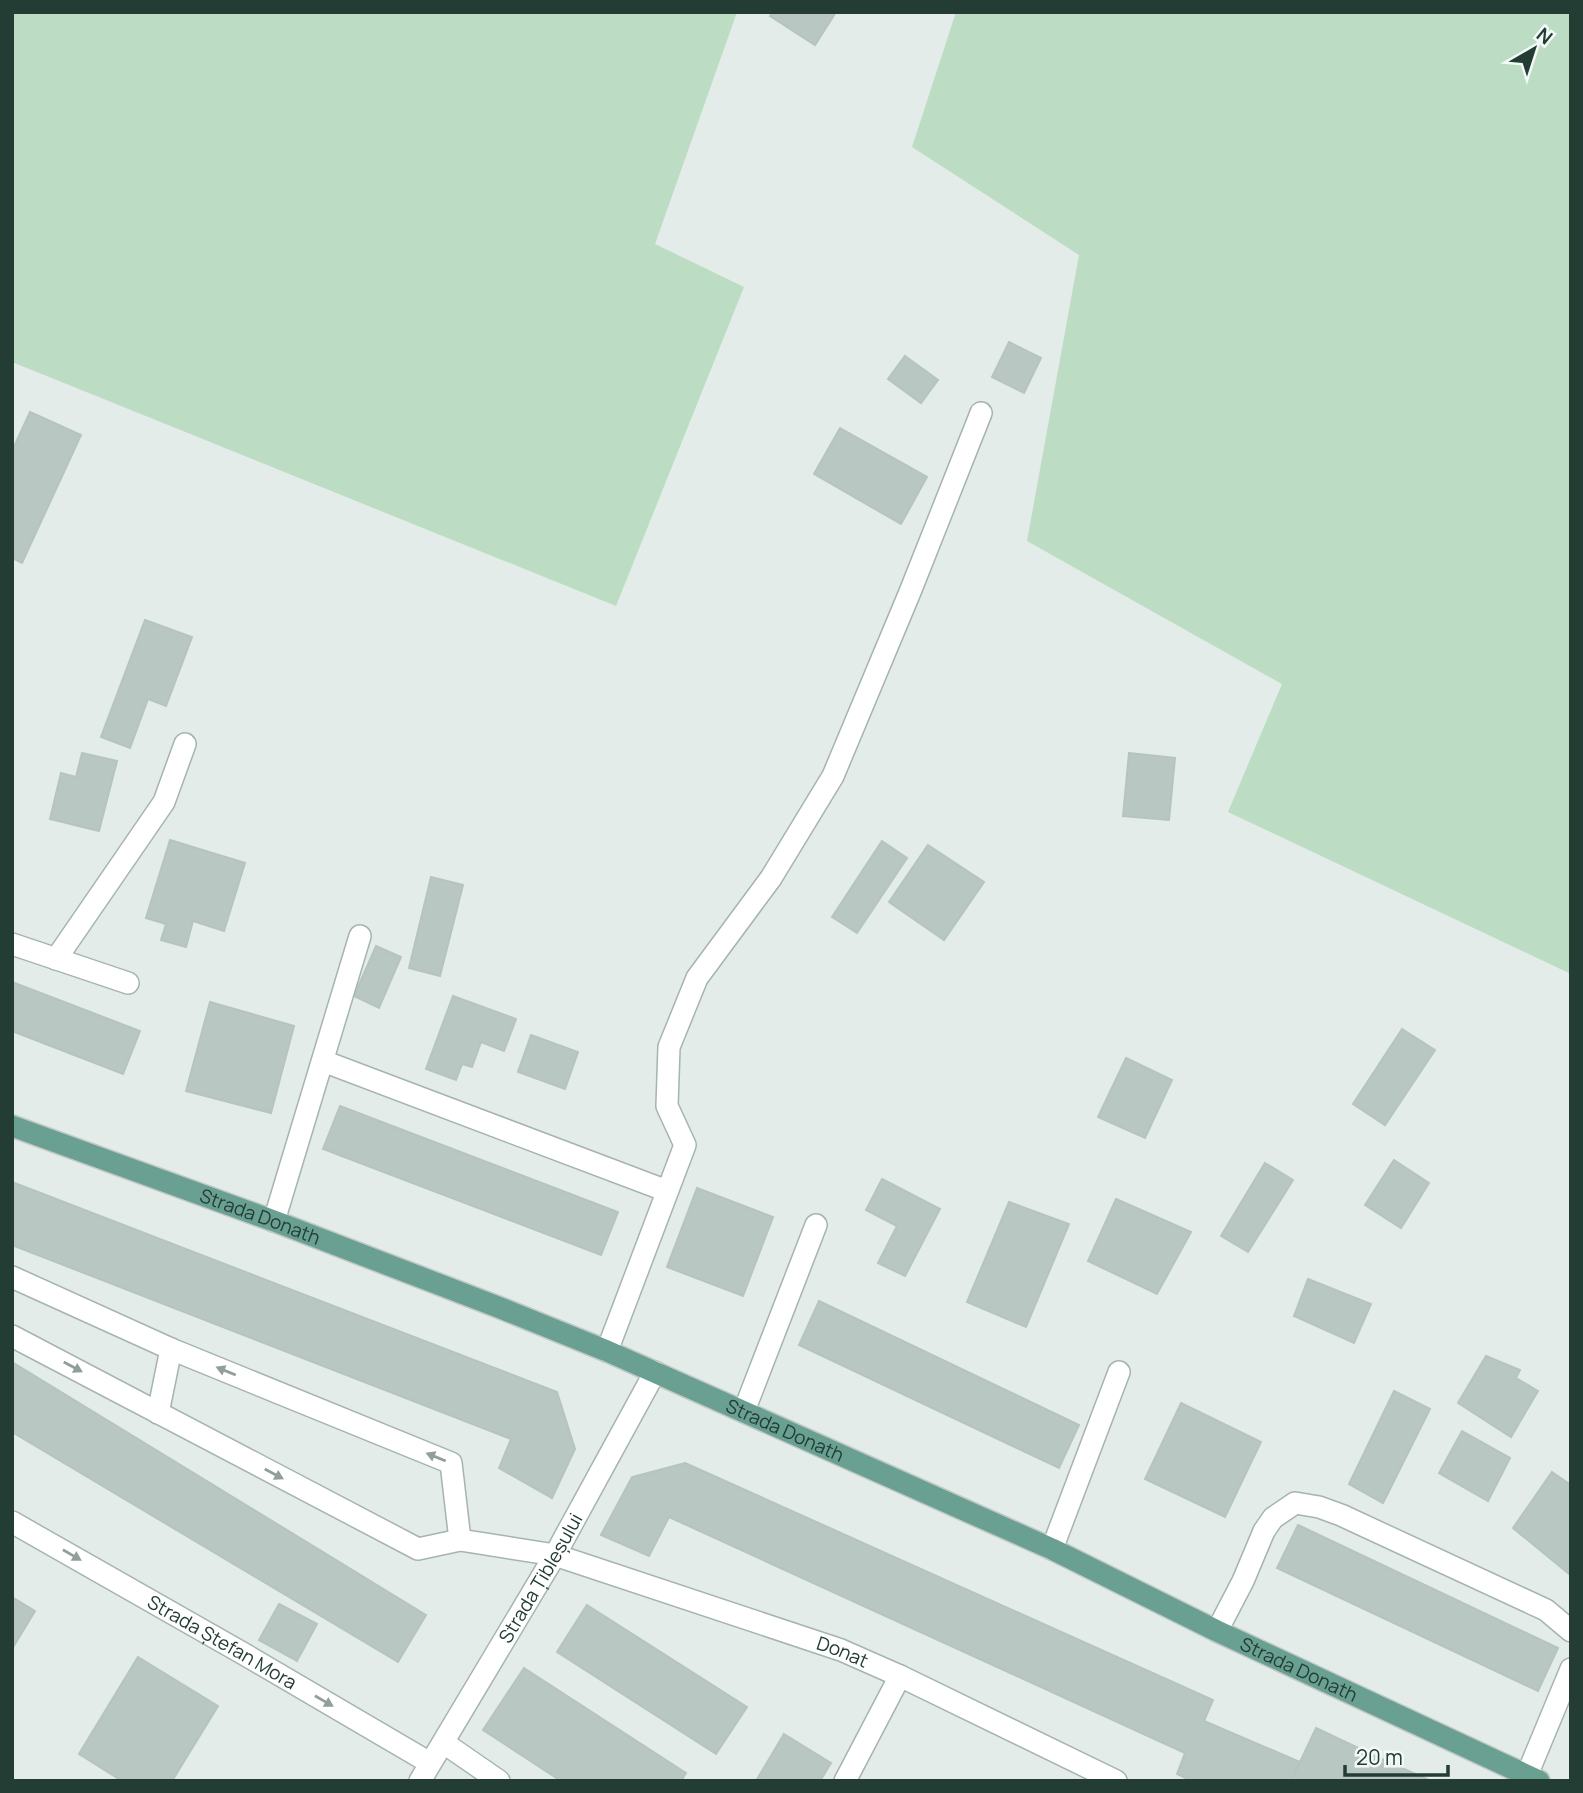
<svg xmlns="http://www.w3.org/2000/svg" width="1583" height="1793" font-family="Manrope,sans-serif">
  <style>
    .green { fill: #bcdcc4 }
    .building { fill: #b8c7c1; stroke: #b5c5be; stroke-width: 2 }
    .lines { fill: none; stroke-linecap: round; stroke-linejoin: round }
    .minor-casing { stroke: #a6b4af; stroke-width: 24 }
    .major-casing { stroke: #c1c9c6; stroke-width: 24 }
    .minor { stroke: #fff; stroke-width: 21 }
    .major { stroke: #69a091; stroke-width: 21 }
    .oneway { fill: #919e9a }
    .labels { text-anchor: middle; stroke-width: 5; stroke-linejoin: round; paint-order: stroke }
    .street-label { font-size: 19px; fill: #233d35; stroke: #f3f9f6 }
  </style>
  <rect width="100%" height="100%" fill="#e3ece8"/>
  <!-- green -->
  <g class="green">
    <polygon points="12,12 737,12 655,244 744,287 616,606 12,362"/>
    <polygon points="956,12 1571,12 1571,974 1228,812 1282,684 1027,541 1079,255 912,147"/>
  </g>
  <!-- building -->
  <g class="building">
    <polygon points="773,12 836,12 815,45 770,16"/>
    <polygon points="1009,342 1041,358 1024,393 992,377"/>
    <polygon points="905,356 938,380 921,403 888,379"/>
    <polygon points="30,412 81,435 22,563 12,558 12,451"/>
    <polygon points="840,428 927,477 901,524 814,474"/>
    <polygon points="145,620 192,637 166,706 148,699 130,748 101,737"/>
    <polygon points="82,753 117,761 99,831 50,819 61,773 76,777"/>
    <polygon points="1129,753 1175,758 1169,820 1123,816"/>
    <polygon points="170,840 245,863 224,931 193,921 186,947 161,940 166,924 146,918"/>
    <polygon points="882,841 907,858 857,933 832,917"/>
    <polygon points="928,845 984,882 944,940 889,902"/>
    <polygon points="431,877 463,885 440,976 409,968"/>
    <polygon points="376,946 401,957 379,1008 354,996"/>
    <polygon points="12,982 140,1031 123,1074 12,1031"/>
    <polygon points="453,996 516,1019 504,1051 481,1042 472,1067 462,1064 456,1080 426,1069"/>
    <polygon points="210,1002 294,1026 271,1113 186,1091"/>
    <polygon points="1402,1029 1435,1050 1385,1125 1353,1104"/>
    <polygon points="531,1035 578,1052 565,1089 518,1072"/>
    <polygon points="1126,1058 1172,1080 1145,1138 1098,1117"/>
    <polygon points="340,1106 618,1212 601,1255 323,1149"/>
    <polygon points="1394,1160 1429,1183 1401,1228 1365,1205"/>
    <polygon points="1265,1163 1293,1180 1248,1252 1221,1236"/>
    <polygon points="882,1179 940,1209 905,1276 878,1263 897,1226 866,1210"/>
    <polygon points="12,1182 557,1392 575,1449 552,1498 499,1468 511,1439 12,1245"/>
    <polygon points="697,1188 773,1217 743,1296 667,1267"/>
    <polygon points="1116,1199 1191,1232 1157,1294 1088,1261"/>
    <polygon points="1009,1202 1069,1224 1026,1327 967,1302"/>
    <polygon points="1308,1279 1371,1304 1354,1343 1294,1316"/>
    <polygon points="819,1301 1079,1425 1059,1468 799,1345"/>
    <polygon points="1486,1356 1520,1370 1516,1378 1538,1391 1511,1437 1458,1403"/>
    <polygon points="12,1362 426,1615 398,1662 12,1432"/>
    <polygon points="1394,1391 1430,1409 1383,1503 1349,1484"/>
    <polygon points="1181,1403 1261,1442 1225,1517 1145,1479"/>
    <polygon points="1462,1431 1510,1458 1488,1501 1439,1473"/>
    <polygon points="685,1463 1213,1700 1204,1721 1300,1762 1291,1781 1192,1781 1177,1774 1185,1753 669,1517 649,1556 601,1535 632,1477"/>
    <polygon points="1552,1472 1571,1485 1571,1572 1569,1574 1513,1528"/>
    <polygon points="1298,1525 1558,1648 1538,1691 1277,1568"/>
    <polygon points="12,1597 35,1611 12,1649"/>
    <polygon points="279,1604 317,1624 297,1661 259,1640"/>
    <polygon points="587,1605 747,1707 716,1754 557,1652"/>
    <polygon points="138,1657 218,1706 172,1781 122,1781 79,1754"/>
    <polygon points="524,1668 686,1773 681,1781 561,1781 483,1730"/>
    <polygon points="1316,1728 1373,1755 1431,1781 1291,1781"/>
    <polygon points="784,1734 831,1763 820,1781 756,1781"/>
  </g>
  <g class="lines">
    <!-- minor casing -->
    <g class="minor-casing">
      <g id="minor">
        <polyline points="12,944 128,983"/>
        <polyline points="56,959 164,802 185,744"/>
        <polyline points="323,1061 667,1191"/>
        <polyline points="274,1221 360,936"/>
        <polyline points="12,1277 171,1349 451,1463 460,1540"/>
        <path id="s1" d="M12 1336 418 1549 460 1540 555 1555 841 1650 900 1676 1116 1781"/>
        <polyline points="607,1351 685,1145 667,1106 669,1047 697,978 771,878 833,776 910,592 981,413"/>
        <polyline points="744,1411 816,1225"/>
        <polyline points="158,1413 171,1349"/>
        <path id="s2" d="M12 1522 244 1654 430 1763"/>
        <polyline points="1052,1549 1119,1372"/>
        <polyline points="1217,1631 1243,1581 1264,1531 1273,1518 1295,1503 1319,1507 1341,1515 1546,1610 1571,1631"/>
        <polyline points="444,1743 499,1781"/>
        <polyline points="1527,1775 1571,1669"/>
        <path id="s3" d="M420 1781 555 1555 655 1372"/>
        <polyline points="845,1781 900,1676"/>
      </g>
    </g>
    <!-- major casing -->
    <g class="major-casing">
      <g id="major">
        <path id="s4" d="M12 1126 274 1221 498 1307 607 1351 1052 1549 1217 1631 1539 1781"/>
      </g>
    </g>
    <!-- minor -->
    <use href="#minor" class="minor"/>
    <!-- major -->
    <use href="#major" class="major"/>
  </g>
  <!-- one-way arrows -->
  <defs><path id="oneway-solid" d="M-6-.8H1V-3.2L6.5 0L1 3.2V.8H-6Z" transform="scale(1.75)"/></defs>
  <g class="oneway">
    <use href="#oneway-solid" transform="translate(73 1367) rotate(28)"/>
    <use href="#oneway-solid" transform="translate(226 1371) rotate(-158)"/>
    <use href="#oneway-solid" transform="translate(436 1457) rotate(-158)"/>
    <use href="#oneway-solid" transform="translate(274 1474) rotate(28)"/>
    <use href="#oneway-solid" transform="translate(72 1555) rotate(30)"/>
    <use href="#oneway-solid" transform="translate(324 1701) rotate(30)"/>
  </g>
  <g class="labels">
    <!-- street labels -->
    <g class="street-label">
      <text dy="7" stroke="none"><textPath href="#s4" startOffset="264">Strada Donath</textPath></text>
      <text dy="7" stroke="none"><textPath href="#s4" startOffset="831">Strada Donath</textPath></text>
      <text dy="7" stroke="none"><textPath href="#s3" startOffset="236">Strada Țibleșului</textPath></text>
      <text dy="7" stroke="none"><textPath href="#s2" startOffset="242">Strada Ștefan Mora</textPath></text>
      <text dy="7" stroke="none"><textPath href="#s1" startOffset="901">Donat</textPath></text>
      <text dy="7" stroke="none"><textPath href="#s4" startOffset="1398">Strada Donath</textPath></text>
    </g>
  </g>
  <!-- border -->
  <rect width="1583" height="1793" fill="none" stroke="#233d35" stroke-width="28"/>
  <!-- north arrow -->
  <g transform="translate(1534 49) rotate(39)" stroke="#f3f9f6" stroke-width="5" paint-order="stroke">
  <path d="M0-5L12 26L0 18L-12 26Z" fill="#233d35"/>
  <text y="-10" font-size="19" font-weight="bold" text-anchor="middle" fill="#233d35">N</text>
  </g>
  <!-- scale -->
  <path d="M1345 1765v10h103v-10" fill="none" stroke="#233d35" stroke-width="3.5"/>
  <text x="1356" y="1765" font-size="21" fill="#233d35" stroke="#f3f9f6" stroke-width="5" paint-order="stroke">20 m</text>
</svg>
